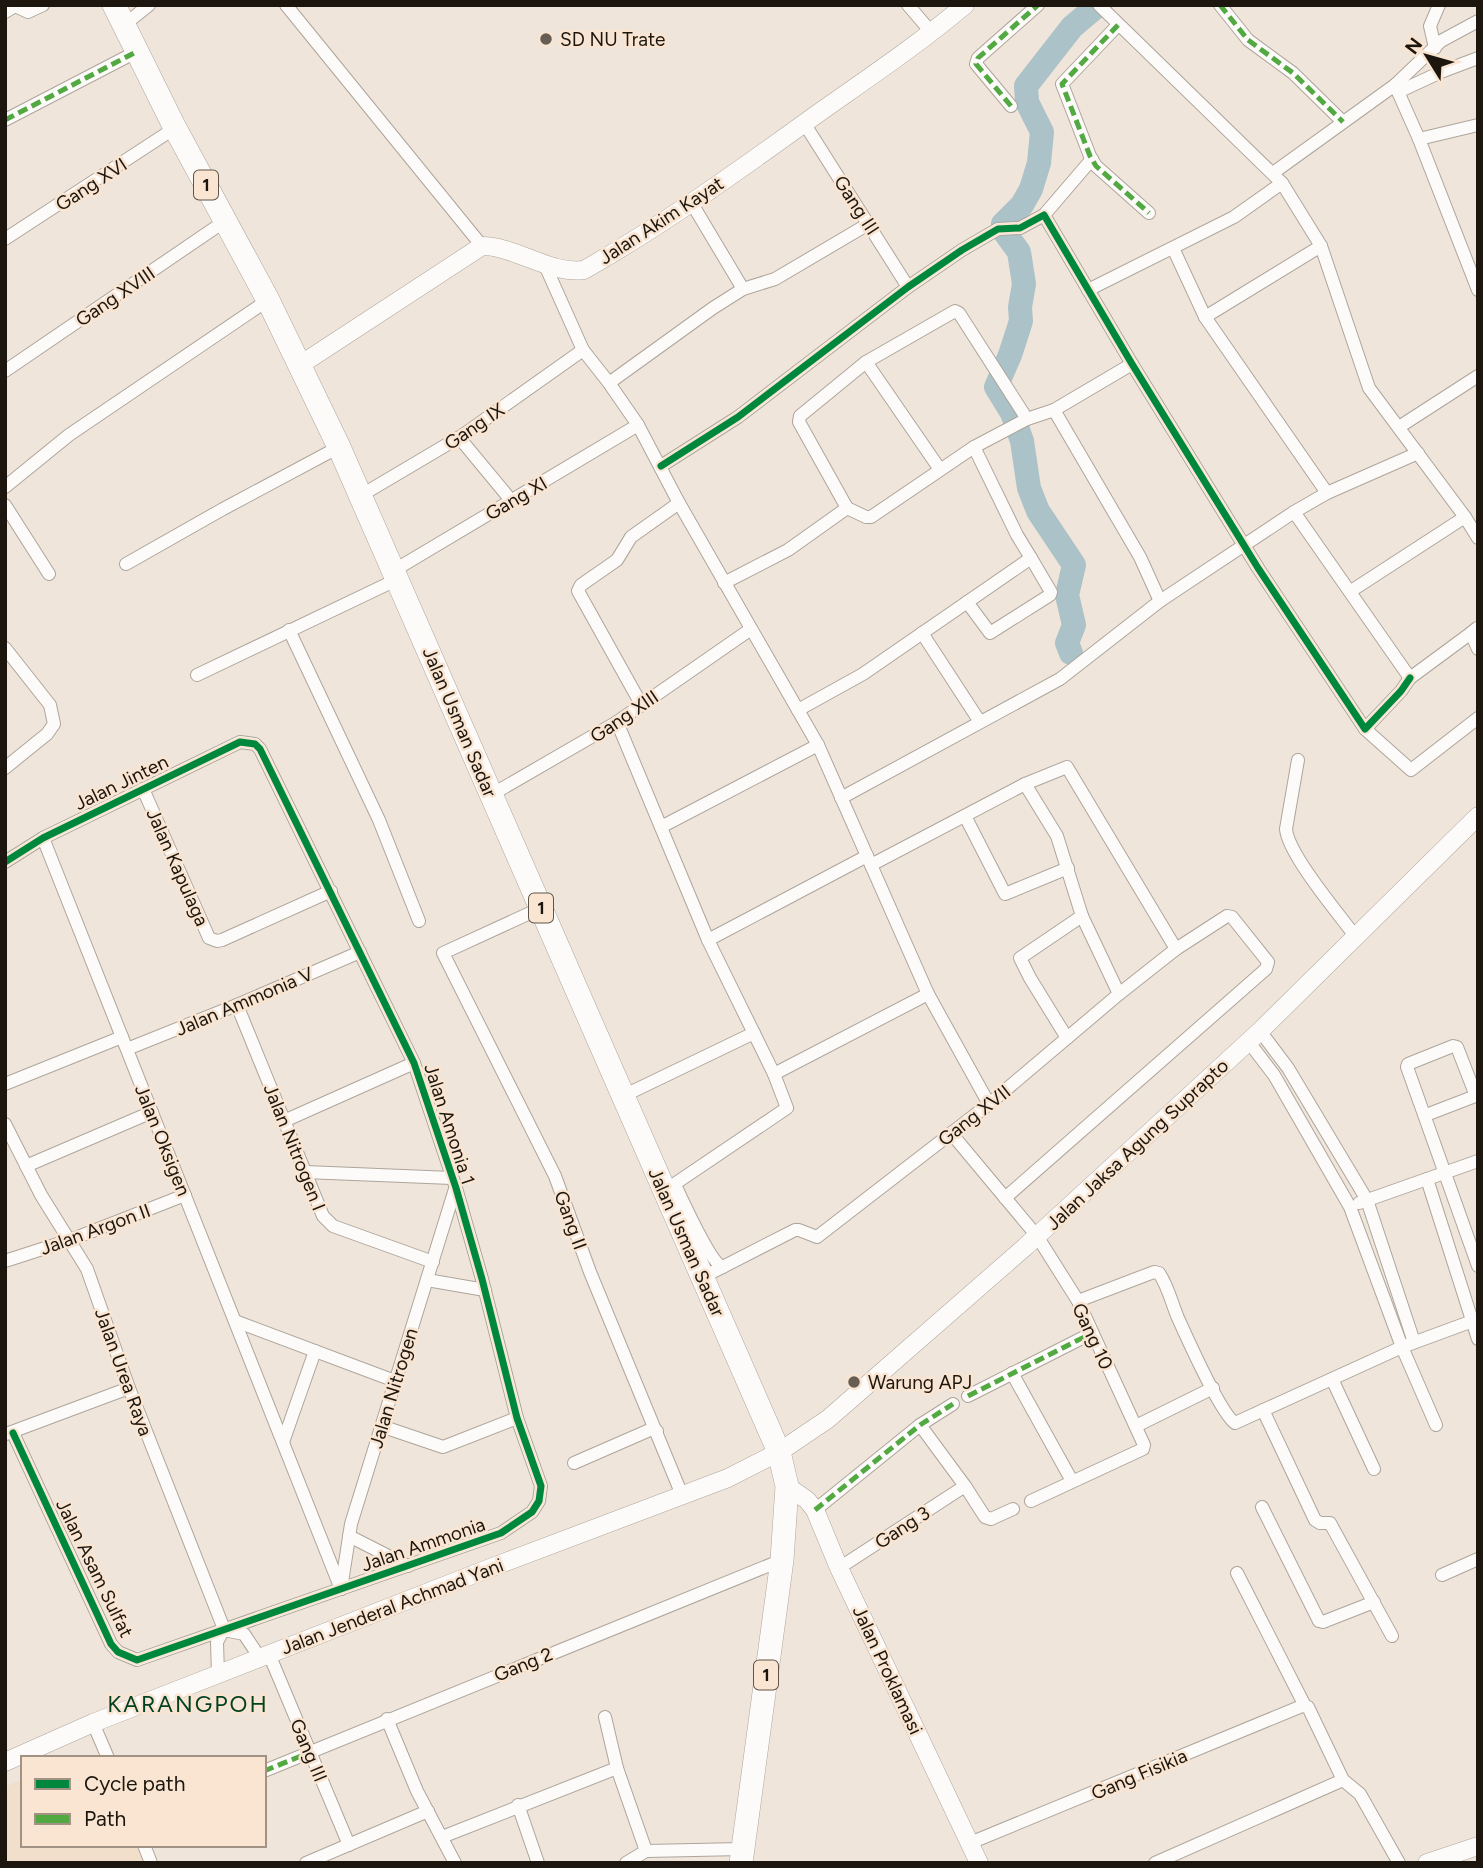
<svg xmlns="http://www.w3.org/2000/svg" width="1483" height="1868" font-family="Figtree,sans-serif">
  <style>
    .built { fill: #f1decb }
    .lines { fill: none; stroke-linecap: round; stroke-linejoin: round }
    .river { stroke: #abc2c8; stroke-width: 24 }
    .street-casing { stroke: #ada59c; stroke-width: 14 }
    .secondary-casing { stroke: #ada59c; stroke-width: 19 }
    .highway-casing { stroke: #ada59c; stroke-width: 24 }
    .street { stroke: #fdfbf9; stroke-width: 12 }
    .secondary { stroke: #fdfbf9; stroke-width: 18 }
    .highway { stroke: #fdfbf9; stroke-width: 23 }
    .quiet { stroke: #52a941; stroke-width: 5; stroke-dasharray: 10 5; stroke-linecap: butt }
    .cycleway-casing { stroke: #f9e5d1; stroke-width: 11 }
    .cycleway { stroke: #00873e; stroke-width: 7 }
    .poi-dot { fill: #665e55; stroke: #f9e5d1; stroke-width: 2.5 }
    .labels { text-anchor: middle; stroke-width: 5; stroke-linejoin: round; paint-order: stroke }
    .shield { fill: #f9e5d1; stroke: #5e5448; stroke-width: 2 }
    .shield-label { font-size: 18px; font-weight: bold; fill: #1c160e }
    .poi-label { font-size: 19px; fill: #1c160e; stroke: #f9e5d1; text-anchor: start }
    .street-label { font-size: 19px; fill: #1c160e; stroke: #f9e5d1 }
    .quarter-label { font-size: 23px; letter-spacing: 2px; fill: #004123; stroke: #f9e5d1 }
  </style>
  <rect width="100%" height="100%" fill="#f0e5da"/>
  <!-- built -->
  <polygon class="built" points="23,1779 23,1845 139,1845 147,1863 5,1863 5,1787"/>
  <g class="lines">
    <!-- river -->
    <polyline class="river" points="1071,653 1067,643 1074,625 1067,595 1074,565 1038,511 1029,488 1022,441 1012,413 996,387 1010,355 1021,321 1020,307 1024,284 1019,252 1003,230 1003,224 1022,205 1031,189 1039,163 1042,132 1027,102 1026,86 1072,27 1098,5"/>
    <!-- street casing -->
    <g class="street-casing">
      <g id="street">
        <polyline points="286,5 482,246"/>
        <polyline points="908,5 932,33"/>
        <polyline points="1099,5 1282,183 1321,246 1369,388 1465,517 1478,538"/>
        <polyline points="1220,5 1248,40 1293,73 1343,122"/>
        <polyline points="5,12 15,6 28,12 43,5"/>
        <polyline points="124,25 149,5"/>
        <polyline points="1118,25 1062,84 1090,156 1096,166 1149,213"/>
        <polyline points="1435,48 1430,26 1439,5"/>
        <polyline points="1395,85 1419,139 1478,290"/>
        <polyline points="1398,92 1441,72 1478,58"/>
        <polyline points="1011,106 976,64 978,58 1038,5"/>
        <polyline points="5,120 136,52"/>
        <polyline points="804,123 908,287"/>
        <polyline points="1419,139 1478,125"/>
        <polyline points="1273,173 1395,85 1441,41 1478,21"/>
        <polyline points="691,202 743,289"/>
        <polyline points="1044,215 1092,159"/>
        <polyline points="5,239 175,128"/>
        <polyline points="1173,248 1205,317 1327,493"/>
        <polyline points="544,263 583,350 609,383 638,425 679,503 818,745 928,994 989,1104"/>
        <polyline points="1088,290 1234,217 1282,183"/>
        <polyline points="1205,317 1321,246"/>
        <polyline points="866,362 939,468"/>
        <polyline points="5,371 225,221"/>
        <polyline points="609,383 713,308 743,289 775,279 870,223"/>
        <polyline points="1054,410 1140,557 1160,601"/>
        <polyline points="1399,427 1478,376"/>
        <polyline points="463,435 462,441 510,499"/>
        <polyline points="661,466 738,417 908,287 962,250 998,229 1020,228 1044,215 1132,364 1258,568 1365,729 1401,691 1410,678"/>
        <polyline points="5,487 69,435 268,300"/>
        <polyline points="360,496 463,435 583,350"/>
        <polyline points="5,505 49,574"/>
        <polyline points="847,508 799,422 800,416 866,362 955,311 959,313 1027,419"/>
        <polyline points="1294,512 1410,678 1471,633"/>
        <polyline points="126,564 223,509 339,447"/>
        <polyline points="393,571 638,425"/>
        <polyline points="724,583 788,550 847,508 866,517 871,517 974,447 1027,419 1054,410 1132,364"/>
        <polyline points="1351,591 1465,517"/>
        <polyline points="967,602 990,633 1050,595 1051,592 1031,558"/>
        <polyline points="1477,628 1471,633 1478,649"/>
        <polyline points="289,630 379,820 419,921"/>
        <polyline points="922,633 980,722"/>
        <polyline points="5,648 50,705 54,724 47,734 5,768"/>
        <polyline points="197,675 398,579"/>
        <polyline points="641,704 578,591 581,585 617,560 631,537 679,503"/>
        <polyline points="798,710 863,674 1031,558 1017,535 974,447"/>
        <path d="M617 722 708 940 774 1074 787 1108 676 1183 675 1185C683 1201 710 1263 723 1267"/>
        <polyline points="1365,729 1411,770 1478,718"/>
        <path d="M1298 760 1286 829C1288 854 1338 913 1355 936"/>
        <polyline points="1025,784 1057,836 1082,916 1119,994"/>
        <polyline points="143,789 209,938 217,941 222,940 331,891"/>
        <polyline points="491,795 617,722 751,629"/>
        <polyline points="841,798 1060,679 1160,601 1294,512 1327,493 1418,453"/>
        <polyline points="965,816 1005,894 1068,868"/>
        <polyline points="661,827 818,745"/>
        <polyline points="43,838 341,1589"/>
        <polyline points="5,862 43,838 240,742 255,744 260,749 414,1063 456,1188 482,1279 517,1418 541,1486 539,1501 532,1512 501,1533 137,1660 118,1652 111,1644 13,1433"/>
        <polyline points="871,865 1025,784 1067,767 1176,949"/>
        <polyline points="541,908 443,953 555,1176 590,1272 682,1495"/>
        <polyline points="708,940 867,856"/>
        <polyline points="237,1005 323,1216 333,1226 433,1262"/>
        <polyline points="1260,1031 1288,1068 1367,1200 1414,1342"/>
        <polyline points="1067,1038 1030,978 1020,958 1082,916"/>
        <polyline points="1248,1041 1274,1075 1350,1207 1402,1347 1436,1425"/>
        <polyline points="127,1049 237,1005 360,952"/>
        <polyline points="774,1074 928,994"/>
        <polyline points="5,1084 122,1037"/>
        <polyline points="623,1096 754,1033"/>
        <polyline points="1476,1096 1457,1047 1453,1046 1408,1064 1407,1067 1478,1266"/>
        <polyline points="1426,1115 1478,1095"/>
        <polyline points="284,1121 414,1063"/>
        <polyline points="5,1124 41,1195 87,1269 129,1388 224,1629"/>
        <polyline points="951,1133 1037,1236 1078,1301 1144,1445 1143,1449 1031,1501"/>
        <polyline points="26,1166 152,1112"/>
        <polyline points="305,1172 452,1178"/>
        <polyline points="1427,1179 1478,1339"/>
        <polyline points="1359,1203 1478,1161"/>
        <polyline points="5,1261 70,1240 185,1195"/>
        <polyline points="703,1277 795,1230 799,1230 817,1237 989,1104 1119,994 1176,949 1227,916 1232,917 1268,962 1266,969 1005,1198"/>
        <polyline points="427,1280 485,1290"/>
        <path d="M1078 1301 1154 1272 1159 1273C1168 1286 1172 1304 1178 1318 1187 1338 1221 1414 1235 1423L1402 1347 1478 1319"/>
        <polyline points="235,1321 395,1381"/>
        <polyline points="1012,1373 1072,1481"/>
        <polyline points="1332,1379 1374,1469"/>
        <polyline points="968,1396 1092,1333"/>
        <polyline points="1263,1410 1315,1520 1320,1523 1330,1523 1392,1636"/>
        <polyline points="920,1425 965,1486 985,1517 991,1519 1013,1509"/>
        <polyline points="381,1426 443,1447 517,1418"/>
        <polyline points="1136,1426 1213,1388"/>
        <polyline points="6,1434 129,1388"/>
        <polyline points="283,1442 315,1351"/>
        <polyline points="574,1463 652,1429 657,1431"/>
        <polyline points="1262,1507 1319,1621 1323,1622 1374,1602"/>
        <polyline points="815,1510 920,1425 953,1404"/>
        <polyline points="349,1536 408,1566"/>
        <polyline points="839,1568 965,1486"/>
        <polyline points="1237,1573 1305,1706"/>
        <polyline points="1442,1575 1478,1559"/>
        <polyline points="341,1589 351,1524 455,1189"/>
        <polyline points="224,1630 244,1634 260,1658"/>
        <polyline points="269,1654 349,1845"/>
        <polyline points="218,1675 217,1642 224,1629"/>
        <polyline points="605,1717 617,1768 646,1851 626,1863"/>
        <polyline points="387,1719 417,1791 455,1863"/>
        <polyline points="93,1723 108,1758"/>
        <polyline points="264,1771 782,1560"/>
        <polyline points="1343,1780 1360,1794 1399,1863"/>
        <polyline points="518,1805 538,1863"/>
        <polyline points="442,1837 617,1768"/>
        <polyline points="970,1843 1302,1706 1308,1707 1343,1780 1155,1863"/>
        <polyline points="144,1845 151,1863"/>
        <polyline points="646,1851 742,1849"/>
        <polyline points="306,1863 428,1811"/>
      </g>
    </g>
    <!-- secondary casing -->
    <g class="secondary-casing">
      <g id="secondary">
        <path d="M300 365 482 246C515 246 551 275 584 270 661 226 734 174 806 122 859 84 914 48 965 5"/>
        <polyline points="787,1486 807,1500 815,1510 839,1568 979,1863"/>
        <polyline points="5,1762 93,1723 490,1568 728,1478 779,1452 828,1419 1025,1247 1260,1031 1478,816"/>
        <polyline points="1427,1863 1478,1846"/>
      </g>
    </g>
    <!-- highway casing -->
    <g class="highway-casing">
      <polyline id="highway" points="114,5 175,128 268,300 339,447 779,1452 787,1486 782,1560 741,1863"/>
    </g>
    <!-- street -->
    <use href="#street" class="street"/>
    <!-- secondary -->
    <use href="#secondary" class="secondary"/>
    <!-- highway -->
    <use href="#highway" class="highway"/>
    <!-- quiet -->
    <g class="quiet">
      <polyline points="1220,5 1248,40 1293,73 1343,122"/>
      <polyline points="1118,25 1062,84 1090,156 1096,166 1149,213"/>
      <polyline points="1011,106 976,64 978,58 1038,5"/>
      <polyline points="5,120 136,52"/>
      <polyline points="968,1396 1092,1333"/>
      <polyline points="815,1510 920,1425 953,1404"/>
      <polyline points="264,1771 311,1752"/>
    </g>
    <!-- cycleway casing -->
    <g class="cycleway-casing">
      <g id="cycleway">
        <polyline points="661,466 738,417 908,287 962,250 998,229 1020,228 1044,215 1132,364 1258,568 1365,729 1401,691 1410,678"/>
        <polyline points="5,862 43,838 240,742 255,744 260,749 414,1063 456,1188 482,1279 517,1418 541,1486 539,1501 532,1512 501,1533 137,1660 118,1652 111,1644 13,1433"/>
      </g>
    </g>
    <!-- cycleway -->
    <use href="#cycleway" class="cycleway"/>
  </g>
  <!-- markers -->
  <g class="poi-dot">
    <circle cx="546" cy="39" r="7"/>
    <circle cx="854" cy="1382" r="7"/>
  </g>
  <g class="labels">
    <!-- shield labels -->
    <g class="shield">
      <rect x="194" y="170.5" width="24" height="29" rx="5"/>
      <rect x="529" y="893.5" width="24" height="29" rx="5"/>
      <rect x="754" y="1660.5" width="24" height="29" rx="5"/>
    </g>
    <g class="shield-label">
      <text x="206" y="191">1</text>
      <text x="541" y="914">1</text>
      <text x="766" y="1681">1</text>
    </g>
    <!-- poi labels -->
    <g class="poi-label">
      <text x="560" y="46">SD NU Trate</text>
      <text x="868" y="1389">Warung APJ</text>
    </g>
    <!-- street labels -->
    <g class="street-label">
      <text transform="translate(91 184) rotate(-33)" y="7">Gang XVI</text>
      <text transform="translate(857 205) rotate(57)" y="7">Gang III</text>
      <text transform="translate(661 220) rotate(-33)" y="7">Jalan Akim Kayat</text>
      <text transform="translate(115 296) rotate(-34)" y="7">Gang XVIII</text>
      <text transform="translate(474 426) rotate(-34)" y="7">Gang IX</text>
      <text transform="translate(516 498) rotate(-30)" y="7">Gang XI</text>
      <text transform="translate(624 716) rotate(-34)" y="7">Gang XIII</text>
      <text transform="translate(460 722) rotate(67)" y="7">Jalan Usman Sadar</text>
      <text transform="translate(121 782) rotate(-26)" y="7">Jalan Jinten</text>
      <text transform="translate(178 867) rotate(66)" y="7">Jalan Kapulaga</text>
      <text transform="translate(244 1001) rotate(-23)" y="7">Jalan Ammonia V</text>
      <text transform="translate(974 1115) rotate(-38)" y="7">Gang XVII</text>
      <text transform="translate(450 1124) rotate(72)" y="7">Jalan Amonia 1</text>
      <text transform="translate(163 1140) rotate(68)" y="7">Jalan Oksigen</text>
      <text transform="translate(1137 1144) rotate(-43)" y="7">Jalan Jaksa Agung Suprapto</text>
      <text transform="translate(295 1147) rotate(68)" y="7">Jalan Nitrogen I</text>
      <text transform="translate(571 1220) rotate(70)" y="7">Gang II</text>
      <text transform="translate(95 1229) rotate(-20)" y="7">Jalan Argon II</text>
      <text transform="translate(687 1242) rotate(66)" y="7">Jalan Usman Sadar</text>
      <text transform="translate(1093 1336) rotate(65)" y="7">Gang 10</text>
      <text transform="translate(124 1372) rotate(70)" y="7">Jalan Urea Raya</text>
      <text transform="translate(393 1388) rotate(-73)" y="7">Jalan Nitrogen</text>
      <text transform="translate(902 1527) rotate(-33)" y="7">Gang 3</text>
      <text transform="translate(423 1544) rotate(-19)" y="7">Jalan Ammonia</text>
      <text transform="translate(95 1568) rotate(64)" y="7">Jalan Asam Sulfat</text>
      <text transform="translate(392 1606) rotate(-21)" y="7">Jalan Jenderal Achmad Yani</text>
      <text transform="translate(523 1664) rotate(-22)" y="7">Gang 2</text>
      <text transform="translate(888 1670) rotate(65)" y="7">Jalan Proklamasi</text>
      <text transform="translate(309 1750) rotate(67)" y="7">Gang III</text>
      <text transform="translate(1139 1774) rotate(-23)" y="7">Gang Fisikia</text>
    </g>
    <!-- quarter labels -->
    <g class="quarter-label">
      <text x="188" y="1712">KARANGPOH</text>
    </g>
  </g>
  <!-- border -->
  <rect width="1483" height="1868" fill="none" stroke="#1c160e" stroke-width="14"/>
  <!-- legend -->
  <rect x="21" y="1756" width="245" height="91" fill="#f9e5d1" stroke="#a19283" stroke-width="2"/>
  <rect x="35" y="1779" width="35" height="10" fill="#00873e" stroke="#a19283" stroke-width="2"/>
  <text x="84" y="1791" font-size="21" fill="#1c160e">Cycle path</text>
  <rect x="35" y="1814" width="35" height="10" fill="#52a941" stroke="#a19283" stroke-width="2"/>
  <text x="84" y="1826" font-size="21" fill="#1c160e">Path</text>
  <!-- north arrow -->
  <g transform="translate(1427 56) rotate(307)" stroke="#f9e5d1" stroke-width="5" paint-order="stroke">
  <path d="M0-5L12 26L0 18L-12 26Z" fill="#1c160e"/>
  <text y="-10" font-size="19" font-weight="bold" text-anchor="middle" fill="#1c160e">N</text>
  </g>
</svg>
